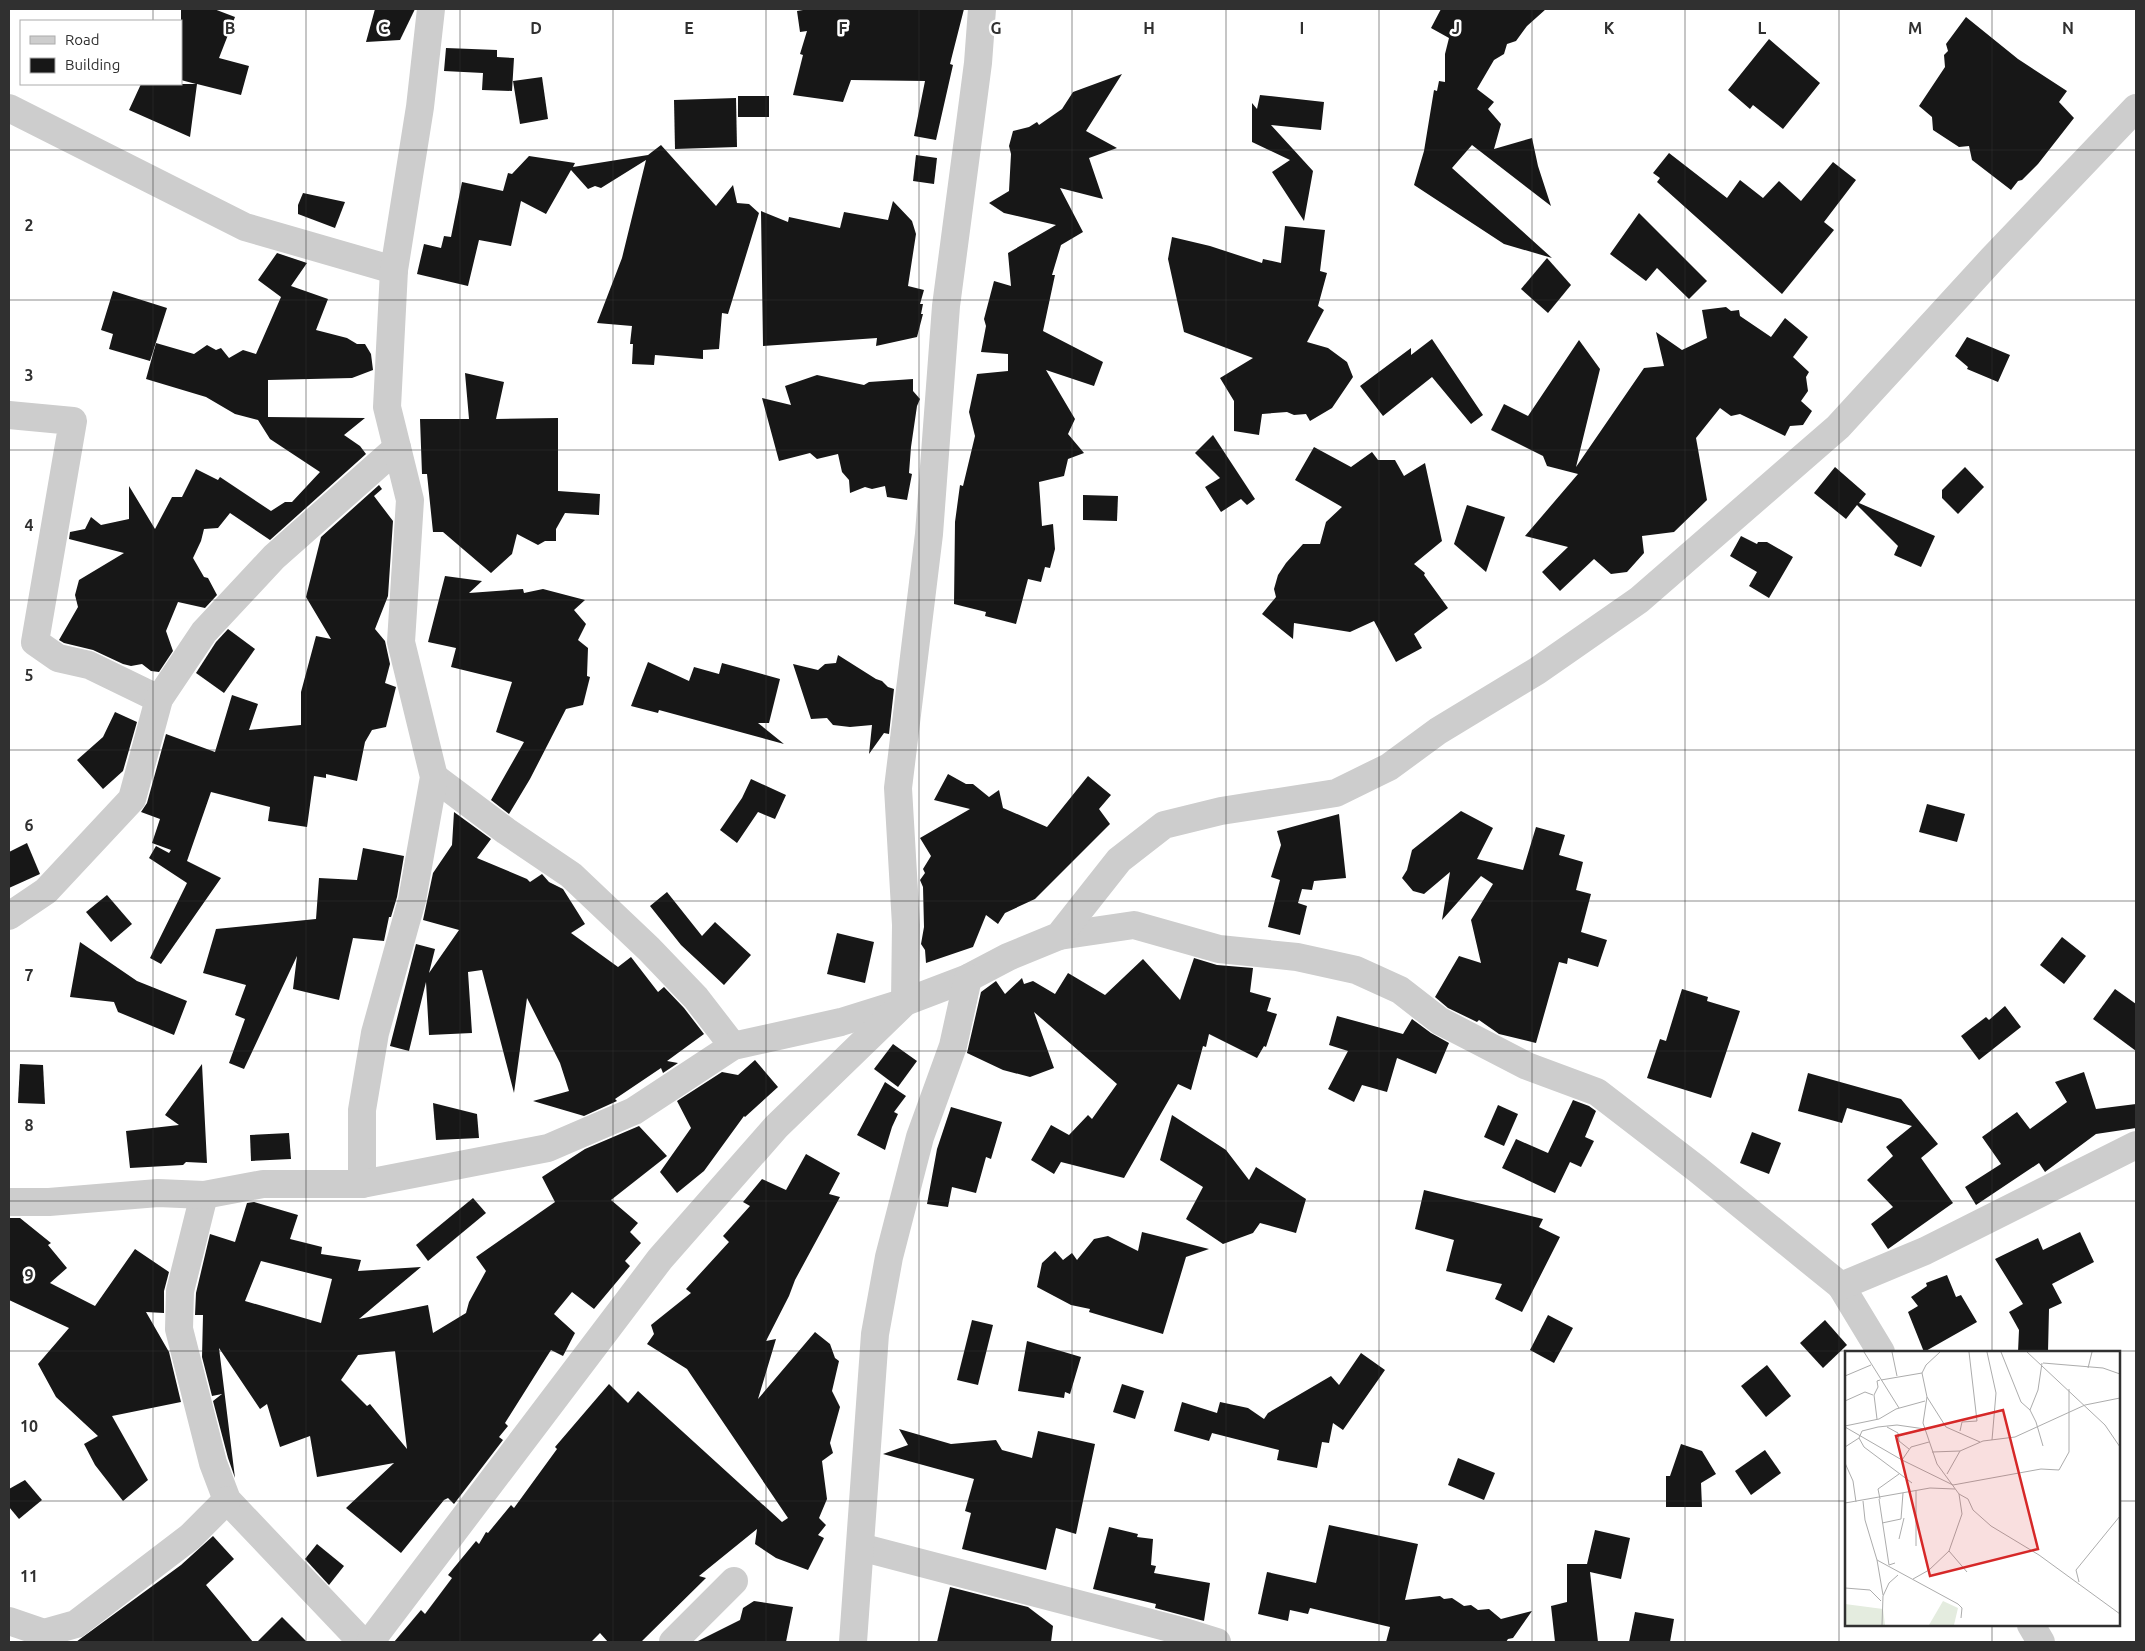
<svg xmlns="http://www.w3.org/2000/svg" width="2145" height="1651" font-family="Ubuntu,sans-serif">
  <style>
    .building { fill: #171717; fill-rule: evenodd }
    .lines { fill: none; stroke-linecap: round; stroke-linejoin: round }
    .street { stroke: #cdcdcd; stroke-width: 28 }
    .grid { fill: none; stroke: #303030; stroke-width: 1; stroke-opacity: 0.55 }
    .inset-road { fill: none; stroke: #acacac; stroke-width: 1 }
    .view { fill: #d62828; fill-opacity: 0.15; stroke: #d62828; stroke-width: 2.5 }
    .inset-edge { fill: none; stroke: #303030; stroke-width: 2.5 }
    .grid-label { font-size: 16px; text-anchor: middle; font-weight: bold; fill: #303030; stroke: #fff; stroke-width: 5; stroke-linejoin: round; paint-order: stroke }
  </style>
  <rect width="100%" height="100%" fill="#fff"/>
  <!-- building -->
  <g class="building">
    <polygon points="181,9 214,9 235,17 219,58 249,66 241,95 197,84 190,137 129,110 141,84 196,84 181,80"/>
    <polygon points="375,9 415,9 400,40 366,42"/>
    <polygon points="809,9 964,9 950,64 953,65 936,140 914,136 925,81 851,80 843,102 793,95 803,55 800,54 807,31 800,32 797,11"/>
    <polygon points="1441,9 1546,9 1527,26 1516,41 1507,44 1504,54 1494,60 1477,89 1494,102 1488,109 1501,124 1494,149 1532,138 1538,166 1551,206 1472,145 1452,168 1552,258 1504,244 1414,185 1424,151 1434,90 1437,91 1439,81 1445,82 1445,54 1449,38 1431,28"/>
    <polygon points="1966,17 2018,59 2067,91 2059,102 2074,118 2038,164 2022,180 2018,181 2011,190 1972,160 1969,146 1959,147 1933,130 1932,117 1919,106 1945,67 1944,55 1948,51 1946,44"/>
    <polygon points="1769,39 1820,83 1783,129 1753,105 1750,109 1728,90"/>
    <polygon points="446,48 497,50 497,57 514,58 512,91 482,90 483,73 444,71"/>
    <polygon points="1122,74 1086,131 1117,148 1089,158 1103,199 1060,188 1083,232 1061,245 1052,275 1055,275 1043,331 1103,362 1094,386 1046,370 1075,419 1068,434 1084,453 1068,459 1064,476 1039,482 1042,526 1053,524 1055,549 1050,568 1045,567 1041,582 1028,579 1016,624 985,616 986,612 954,604 955,522 960,485 963,486 975,436 969,412 977,374 1008,371 1008,354 981,352 986,326 984,319 994,281 1011,286 1008,253 1056,225 1004,213 989,203 1009,191 1011,154 1009,146 1013,131 1029,127 1037,122 1039,125 1062,109 1073,92"/>
    <polygon points="542,77 548,119 520,124 513,81"/>
    <polygon points="1260,95 1324,102 1321,130 1271,125 1313,171 1304,221 1272,172 1290,160 1252,142 1252,103 1257,109"/>
    <rect x="738" y="96" width="31" height="21"/>
    <polygon points="736,98 737,147 675,149 674,100"/>
    <polygon points="661,145 716,206 733,185 737,203 749,204 759,213 728,314 722,313 719,349 703,350 703,359 655,355 654,365 632,364 633,344 630,344 632,326 597,323 622,258 646,160 601,188 595,186 588,189 571,170 546,214 521,201 511,246 479,240 468,286 417,274 424,244 441,248 444,236 451,237 462,182 503,191 508,173 512,174 529,156 575,163 573,167 648,155"/>
    <polygon points="1669,153 1727,198 1740,180 1763,198 1779,181 1801,201 1833,162 1856,180 1824,222 1834,230 1782,294 1657,182 1660,178 1653,173"/>
    <polygon points="916,155 937,158 934,184 913,181"/>
    <polygon points="303,193 345,202 335,228 298,214 298,205"/>
    <polygon points="893,201 912,221 916,234 908,286 924,290 920,304 923,304 921,314 923,314 917,337 876,346 877,338 763,346 761,211 788,222 789,217 840,228 844,212 888,220"/>
    <polygon points="1639,213 1707,281 1689,299 1657,268 1646,281 1610,254"/>
    <polygon points="1285,226 1325,230 1320,271 1327,273 1318,306 1324,310 1307,342 1328,348 1347,362 1353,377 1332,408 1310,421 1306,414 1294,415 1287,412 1262,414 1259,435 1234,431 1234,401 1220,378 1253,358 1184,332 1168,259 1172,237 1210,246 1262,263 1263,259 1281,263"/>
    <polygon points="277,253 307,263 291,286 328,299 316,330 347,338 357,344 365,344 371,354 373,370 352,378 268,380 268,417 365,418 344,435 360,446 366,454 270,540 230,513 218,528 204,529 201,541 193,558 204,577 208,578 217,595 205,608 178,602 166,631 173,651 159,672 151,671 142,664 131,666 123,664 93,650 64,643 59,640 78,607 75,595 79,580 124,553 69,539 70,532 85,529 91,517 101,525 129,519 129,486 155,529 172,497 182,497 196,469 218,480 220,477 271,511 285,502 292,502 320,472 270,439 258,420 235,414 206,397 146,379 156,343 194,354 207,345 216,350 221,348 229,358 243,350 256,354 281,297 258,280"/>
    <polygon points="1547,258 1571,285 1548,313 1521,289"/>
    <polygon points="113,291 167,308 150,361 109,349 113,334 101,330"/>
    <polygon points="1726,307 1731,311 1739,310 1740,316 1771,337 1785,318 1808,337 1793,357 1809,372 1806,377 1808,391 1801,401 1812,411 1803,425 1790,426 1785,436 1740,414 1731,416 1720,408 1696,438 1707,500 1674,532 1642,536 1644,553 1627,572 1611,574 1594,559 1560,591 1542,572 1568,547 1525,536 1578,474 1547,466 1543,456 1491,430 1504,404 1528,416 1579,340 1600,369 1576,467 1644,368 1664,366 1656,332 1682,350 1707,338 1702,310"/>
    <polygon points="1967,337 2010,355 1998,382 1967,369 1968,367 1955,356"/>
    <polygon points="1432,339 1483,415 1471,424 1432,377 1383,416 1360,386 1411,348 1411,355"/>
    <polygon points="465,373 504,382 496,419 558,418 558,491 600,494 599,515 565,513 556,529 556,541 545,541 538,545 517,534 512,554 491,573 443,532 433,532 427,474 422,474 420,419 469,419"/>
    <polygon points="817,375 864,385 869,382 913,379 913,391 920,399 917,406 911,447 909,473 912,474 907,500 887,497 885,486 872,489 865,487 850,493 849,480 842,472 838,454 817,459 810,453 779,461 762,398 791,405 785,386"/>
    <polygon points="1213,435 1255,499 1247,505 1241,499 1221,512 1205,487 1220,478 1195,453"/>
    <polygon points="1314,447 1351,467 1372,452 1378,460 1395,460 1404,476 1425,463 1442,541 1414,564 1425,573 1424,575 1448,608 1414,634 1422,648 1396,662 1374,621 1350,632 1294,623 1293,639 1262,614 1276,597 1274,589 1278,575 1286,563 1303,544 1320,544 1326,522 1342,507 1295,480"/>
    <polygon points="1835,467 1866,494 1859,503 1935,536 1921,567 1894,555 1898,546 1857,505 1846,519 1814,493"/>
    <polygon points="1965,467 1984,487 1958,514 1942,498 1942,490"/>
    <polygon points="379,485 382,489 374,496 393,521 388,596 375,629 385,641 390,664 385,683 396,687 386,727 372,730 365,742 357,781 326,774 326,778 314,776 307,827 268,821 270,807 211,792 187,861 221,878 161,964 150,958 187,883 149,858 156,846 169,853 171,850 152,843 160,819 141,812 147,803 166,734 215,752 232,695 258,704 249,730 301,725 301,692 316,636 331,639 306,597 321,537"/>
    <polygon points="1083,495 1118,496 1117,521 1083,520"/>
    <polygon points="1467,505 1505,517 1486,572 1454,544"/>
    <polygon points="1741,536 1757,544 1758,542 1767,542 1793,557 1769,598 1749,586 1757,572 1730,556"/>
    <polygon points="445,576 482,581 469,593 523,589 524,593 543,589 585,600 574,610 586,624 578,640 588,648 587,676 590,677 583,705 566,709 530,779 509,814 491,800 524,742 496,732 512,682 451,667 456,648 428,642"/>
    <polygon points="228,629 255,649 224,693 196,673 216,642"/>
    <polygon points="838,655 876,679 882,681 888,687 894,689 889,734 884,733 869,754 872,725 850,727 833,725 827,718 811,719 793,664 818,670 825,664 836,663"/>
    <polygon points="648,662 689,681 694,667 719,674 722,663 780,679 769,723 758,723 784,744 659,710 658,713 631,706"/>
    <polygon points="115,712 137,722 123,771 103,789 77,760 103,737"/>
    <polygon points="948,774 966,784 973,784 989,797 999,790 1003,808 1047,827 1088,776 1111,795 1099,809 1110,824 1035,899 1005,913 998,924 986,915 973,947 926,963 925,950 921,944 924,927 923,887 920,880 925,873 923,869 931,856 920,838 970,809 934,800"/>
    <polygon points="751,779 786,795 775,819 758,812 737,843 720,830 742,798"/>
    <polygon points="1927,804 1965,814 1957,842 1919,832"/>
    <polygon points="1461,811 1493,828 1477,859 1523,870 1536,827 1565,835 1559,855 1583,862 1576,890 1591,894 1581,932 1607,940 1598,967 1568,958 1567,964 1559,962 1536,1043 1499,1034 1479,1020 1477,1022 1448,1008 1435,997 1459,956 1481,963 1471,920 1493,884 1481,876 1442,920 1450,872 1424,894 1413,891 1402,878 1407,870 1412,850"/>
    <polygon points="454,812 491,839 477,858 527,879 530,882 542,874 549,882 563,889 585,924 571,933 618,967 631,957 658,992 664,987 684,1008 704,1034 667,1061 678,1063 663,1073 661,1068 615,1099 617,1101 584,1116 533,1101 569,1091 560,1063 527,998 514,1093 482,970 468,972 472,1033 429,1035 426,982 409,1051 390,1046 416,944 435,949 429,973 459,930 423,920 433,873 452,845"/>
    <polygon points="1339,814 1346,878 1314,881 1312,890 1302,889 1298,903 1307,906 1300,935 1268,927 1280,880 1271,877 1281,845 1277,831"/>
    <polygon points="27,843 40,874 9,888 9,852"/>
    <polygon points="363,848 404,856 397,897 391,917 389,917 384,941 353,938 339,1000 293,989 297,956 244,1069 229,1063 245,1019 235,1015 246,985 203,973 216,929 316,919 319,878 357,880"/>
    <polygon points="667,892 702,936 715,922 751,955 724,985 681,945 650,906"/>
    <polygon points="107,895 132,924 111,942 86,912"/>
    <polygon points="837,933 874,942 865,983 827,974"/>
    <polygon points="2062,937 2086,956 2064,984 2040,965"/>
    <polygon points="80,942 137,981 187,1001 174,1035 118,1012 114,1002 70,997"/>
    <polygon points="1194,958 1217,965 1253,968 1250,992 1271,998 1267,1011 1277,1014 1266,1047 1264,1046 1257,1058 1209,1034 1206,1047 1203,1046 1191,1090 1178,1084 1124,1178 1061,1162 1054,1174 1031,1160 1051,1125 1069,1135 1088,1115 1092,1119 1117,1084 1034,1012 1054,1068 1030,1077 1003,1070 967,1053 981,992 996,981 1005,994 1022,978 1024,984 1033,981 1055,994 1068,973 1105,995 1143,959 1180,1000"/>
    <polygon points="1682,989 1708,997 1707,1001 1740,1011 1711,1098 1647,1078 1660,1039 1666,1041"/>
    <polygon points="2115,989 2136,1004 2136,1051 2093,1019"/>
    <polygon points="2005,1006 2021,1027 1979,1060 1961,1036 1986,1017 1989,1020"/>
    <polygon points="1337,1016 1403,1034 1412,1019 1431,1033 1449,1043 1436,1074 1397,1058 1387,1092 1362,1085 1354,1102 1328,1089 1348,1051 1329,1045"/>
    <polygon points="893,1044 917,1061 898,1087 874,1069"/>
    <polygon points="755,1060 778,1087 745,1117 744,1116 704,1171 677,1193 660,1172 691,1128 677,1101 722,1072 738,1075"/>
    <polygon points="20,1064 43,1065 45,1104 18,1103"/>
    <polygon points="202,1064 207,1163 186,1162 183,1165 130,1168 126,1131 179,1125 165,1115"/>
    <polygon points="2084,1072 2096,1109 2136,1104 2136,1128 2096,1134 2045,1172 2039,1163 1976,1205 1965,1187 2001,1164 1982,1137 2017,1112 2030,1129 2067,1102 2055,1082"/>
    <polygon points="1808,1073 1901,1099 1938,1144 1921,1158 1953,1203 1888,1249 1871,1224 1893,1207 1867,1180 1893,1156 1886,1147 1912,1126 1847,1108 1842,1123 1798,1111"/>
    <polygon points="885,1082 906,1096 894,1112 898,1114 892,1127 885,1150 857,1135"/>
    <polygon points="1573,1100 1589,1106 1596,1111 1585,1137 1594,1141 1581,1167 1570,1162 1555,1193 1502,1168 1516,1139 1548,1153"/>
    <polygon points="433,1103 477,1114 479,1138 436,1140"/>
    <polygon points="1498,1105 1518,1114 1504,1146 1484,1137"/>
    <polygon points="951,1107 1002,1122 991,1159 986,1157 976,1193 952,1187 948,1207 927,1204 937,1149"/>
    <polygon points="1172,1115 1226,1150 1249,1180 1256,1167 1306,1199 1296,1233 1260,1223 1253,1233 1223,1244 1186,1219 1203,1187 1160,1160"/>
    <path d="M639 1126 667 1156 611 1200 638 1223 630 1232 641 1243 625 1261 630 1266 594 1309 572 1292 554 1314 575 1333 563 1356 551 1350 505 1423 508 1426 499 1437 503 1440 454 1504 448 1498 444 1500 401 1553 346 1508 394 1463 317 1477 310 1436 280 1447 267 1404 260 1409 219 1348 235 1478 228 1458 213 1401 222 1394 212 1396 202 1357 203 1315H195L196 1293 210 1234 235 1242 247 1203 254 1202 298 1215 290 1239 322 1247 321 1254 361 1260 358 1271 421 1267 359 1319 428 1305 433 1333 466 1313 469 1302 486 1271 476 1257 555 1202 542 1177 585 1149ZM261 1261 332 1279 321 1323 245 1301ZM395 1351 407 1449 370 1404 367 1406 341 1380 358 1355Z"/>
    <polygon points="1752,1132 1781,1143 1769,1174 1740,1163"/>
    <polygon points="289,1133 291,1159 251,1161 250,1135"/>
    <polygon points="806,1154 840,1173 829,1194 840,1197 795,1280 789,1296 766,1341 776,1339 758,1399 815,1332 830,1344 835,1358 839,1361 832,1391 840,1407 830,1443 833,1453 822,1461 827,1499 819,1518 826,1525 818,1535 824,1538 808,1570 776,1558 755,1544 757,1529 699,1576 706,1578 641,1642 608,1642 600,1633 591,1642 394,1642 421,1610 425,1614 452,1578 448,1575 476,1541 479,1544 486,1532 488,1533 511,1505 514,1508 557,1449 555,1447 609,1384 628,1403 638,1391 782,1522 788,1518 687,1369 647,1344 654,1334 651,1325 691,1293 686,1289 729,1242 723,1236 750,1206 743,1202 762,1179 786,1190"/>
    <polygon points="1424,1190 1543,1219 1539,1227 1560,1237 1522,1312 1495,1299 1502,1284 1446,1271 1454,1240 1415,1229"/>
    <polygon points="473,1198 486,1213 428,1261 416,1245"/>
    <polygon points="9,1218 20,1218 51,1243 48,1245 67,1268 50,1283 95,1306 135,1249 169,1272 164,1291 164,1313 146,1312 169,1352 181,1402 112,1416 148,1480 123,1501 95,1465 84,1444 98,1436 56,1397 38,1364 69,1328 9,1300"/>
    <polygon points="1142,1232 1209,1249 1186,1257 1163,1334 1089,1312 1090,1309 1071,1305 1037,1287 1042,1263 1055,1251 1063,1260 1072,1253 1077,1260 1094,1239 1108,1236 1138,1251"/>
    <polygon points="2080,1232 2094,1262 2052,1284 2062,1303 2049,1309 2048,1352 2018,1352 2019,1330 2009,1312 2023,1304 1995,1259 2038,1238 2043,1250"/>
    <polygon points="1947,1275 1956,1297 1961,1295 1977,1322 1924,1352 1908,1312 1918,1306 1911,1297 1927,1286 1926,1283"/>
    <polygon points="1548,1315 1573,1328 1554,1363 1530,1350"/>
    <polygon points="972,1320 993,1325 978,1385 957,1380"/>
    <polygon points="1825,1320 1847,1345 1823,1368 1800,1343"/>
    <polygon points="1027,1341 1081,1357 1070,1394 1065,1392 1064,1398 1018,1391"/>
    <polygon points="1361,1353 1385,1370 1343,1430 1333,1423 1329,1443 1322,1442 1317,1468 1277,1460 1279,1450 1212,1433 1209,1441 1174,1431 1182,1402 1217,1413 1220,1402 1248,1408 1264,1419 1268,1413 1331,1376 1339,1385"/>
    <polygon points="1767,1365 1791,1396 1766,1417 1741,1386"/>
    <polygon points="1122,1384 1144,1391 1135,1419 1113,1412"/>
    <polygon points="899,1429 951,1444 996,1440 1002,1450 1032,1458 1038,1431 1095,1444 1076,1534 1056,1528 1046,1570 962,1549 971,1513 965,1511 974,1479 883,1454 908,1445"/>
    <polygon points="1681,1444 1702,1451 1716,1474 1701,1483 1702,1507 1666,1507 1666,1476 1670,1476"/>
    <polygon points="1765,1450 1781,1473 1751,1495 1735,1471"/>
    <polygon points="1458,1458 1495,1473 1484,1500 1448,1485"/>
    <polygon points="25,1480 42,1500 19,1519 9,1507 9,1489"/>
    <polygon points="1329,1525 1418,1544 1405,1600 1440,1596 1444,1599 1452,1598 1464,1606 1471,1605 1478,1610 1489,1609 1501,1619 1532,1611 1513,1638 1508,1639 1506,1642 1386,1642 1390,1627 1310,1608 1308,1614 1290,1610 1288,1621 1258,1614 1267,1572 1316,1583"/>
    <polygon points="1109,1527 1138,1534 1137,1537 1153,1539 1151,1565 1156,1566 1154,1573 1210,1583 1204,1621 1155,1608 1156,1604 1093,1589"/>
    <polygon points="1595,1530 1630,1538 1621,1579 1590,1572 1598,1642 1555,1642 1551,1606 1567,1602 1567,1564 1587,1564"/>
    <polygon points="213,1536 234,1559 206,1585 253,1642 76,1642 181,1565"/>
    <polygon points="317,1544 344,1566 329,1585 305,1559"/>
    <polygon points="950,1587 1028,1607 1053,1626 1051,1642 937,1642"/>
    <polygon points="754,1601 793,1607 786,1642 696,1642 740,1620 743,1608"/>
    <polygon points="1635,1612 1674,1619 1670,1642 1629,1642"/>
    <polygon points="282,1617 307,1642 257,1642"/>
  </g>
  <g class="lines">
    <!-- street -->
    <g class="street">
      <polyline points="9,108 245,227 394,270"/>
      <polyline points="9,415 73,421 35,642 58,658 89,665 159,699"/>
      <polyline points="434,777 506,831 571,875 649,949 696,998 733,1046"/>
      <polyline points="9,916 46,891 132,799 159,699 204,632 274,557 397,448"/>
      <polyline points="1059,936 1134,925 1219,949 1297,957 1356,970 1400,990 1440,1021 1527,1066 1597,1092 1697,1169 1841,1286 1881,1352"/>
      <polyline points="362,1184 362,1110 375,1033 412,900 434,777 401,642 410,500 387,407 394,270 420,107 431,9"/>
      <polyline points="204,1195 180,1291 179,1329 213,1463 227,1500 362,1642"/>
      <polyline points="9,1202 49,1202 158,1193 204,1195 263,1184 362,1184 548,1148 634,1111 733,1046 841,1022 905,1002 968,978 1008,957 1059,936 1119,860 1164,825 1221,811 1336,793 1389,767 1438,731 1537,671 1639,600 1838,427 1992,259 2136,108"/>
      <polyline points="1841,1286 1925,1251 2136,1145"/>
      <polyline points="860,1547 1185,1632 1217,1642"/>
      <polyline points="9,1621 44,1633 76,1624 190,1537 227,1500"/>
      <polyline points="2031,1625 2041,1642"/>
      <polyline points="370,1642 660,1259 776,1127 905,1002 906,925 898,788 929,534 946,306 978,63 982,9"/>
      <polyline points="673,1642 734,1581"/>
      <polyline points="853,1642 875,1334 889,1257 920,1137 953,1046 968,978"/>
    </g>
  </g>
  <!-- grid -->
  <path class="grid" d="M153 9V21M306 9V1642M460 9V1642M613 9V1642M766 9V1642M919 9V1642M1072 9V1642M1226 9V1642M1379 9V1642M1532 9V1642M1685 9V1642M1839 9V1642M1992 9V1352M153 84V1642M9 150H2136M9 300H2136M9 450H2136M9 600H2136M9 750H2136M9 901H2136M9 1051H2136M9 1201H2136M9 1351H2136M9 1501H1846M2119 1501H2136M1992 1625V1642"/>
  <!-- overview -->
  <g transform="translate(1845 1351)">
    <rect width="275" height="275" fill="#fff"/>
    <path d="M98 250 113 257 109 274H84ZM0 253 38 258 40 274H0Z" fill="#e4ecdf"/>
    <path class="inset-road" d="M19 1 54 57M47 1 52 25M95 1 81 14 77 22 82 46 78 72 92 113 114 143 123 148 128 159 146 175 194 204 275 263M142 1 151 42 147 89M156 1 176 51 185 59 191 71 198 95M182 1 260 74 275 96M198 12 258 17 275 23M243 17 247 1M0 25 26 14M36 29 77 22M82 46 101 76 135 91M0 50 20 41 28 44M185 59 193 39 197 12M32 68 29 44 33 36 32 30 35 29M0 75 34 68 51 58 80 50M0 76 57 109 108 134 196 118 214 119 224 101V38M42 76 53 82 54 90 64 98M115 80 117 71 132 70 124 1M14 87 19 96 67 132M0 96 14 87 17 80 33 76 52 74 80 78M87 101 115 100 138 90 170 86 240 54 275 47M57 109 66 96 84 91M0 112 8 130 11 151M102 123 115 100M34 148 44 214 50 212M35 148 33 138 54 123M18 150 20 169 32 209 113 253 117 257 116 267M0 152 85 137 110 138M37 172 56 168 58 142M54 188 59 167M71 195V140M104 200 122 221M32 209 38 244M68 228 84 219 104 200 117 163 114 143M234 231 231 219 275 165M0 237 25 239 36 250M37 274 38 245 44 232 53 224"/>
    <path class="view" d="M158 59 193 198 85 225 51 85Z"/>
    <rect width="275" height="275" class="inset-edge"/>
  </g>
  <g class="grid-label">
    <text x="230" y="34">B</text>
    <text x="383" y="34">C</text>
    <text x="536" y="34">D</text>
    <text x="689" y="34">E</text>
    <text x="843" y="34">F</text>
    <text x="996" y="34">G</text>
    <text x="1149" y="34">H</text>
    <text x="1302" y="34">I</text>
    <text x="1456" y="34">J</text>
    <text x="1609" y="34">K</text>
    <text x="1762" y="34">L</text>
    <text x="1915" y="34">M</text>
    <text x="2068" y="34">N</text>
    <text x="29" y="231">2</text>
    <text x="29" y="381">3</text>
    <text x="29" y="531">4</text>
    <text x="29" y="681">5</text>
    <text x="29" y="831">6</text>
    <text x="29" y="981">7</text>
    <text x="29" y="1131">8</text>
    <text x="29" y="1281">9</text>
    <text x="29" y="1432">10</text>
    <text x="29" y="1582">11</text>
  </g>
  <!-- border -->
  <rect width="2145" height="1651" fill="none" stroke="#303030" stroke-width="20"/>
  <!-- legend -->
  <rect x="20" y="20" width="162" height="65" fill="#ffffff" stroke="#acacac"/>
  <rect x="30" y="36" width="25" height="8" fill="#cdcdcd" stroke="#acacac"/>
  <text x="65" y="45" font-size="15" fill="#303030">Road</text>
  <rect x="30" y="58" width="25" height="15" fill="#171717" stroke="#acacac"/>
  <text x="65" y="70" font-size="15" fill="#303030">Building</text>
</svg>
